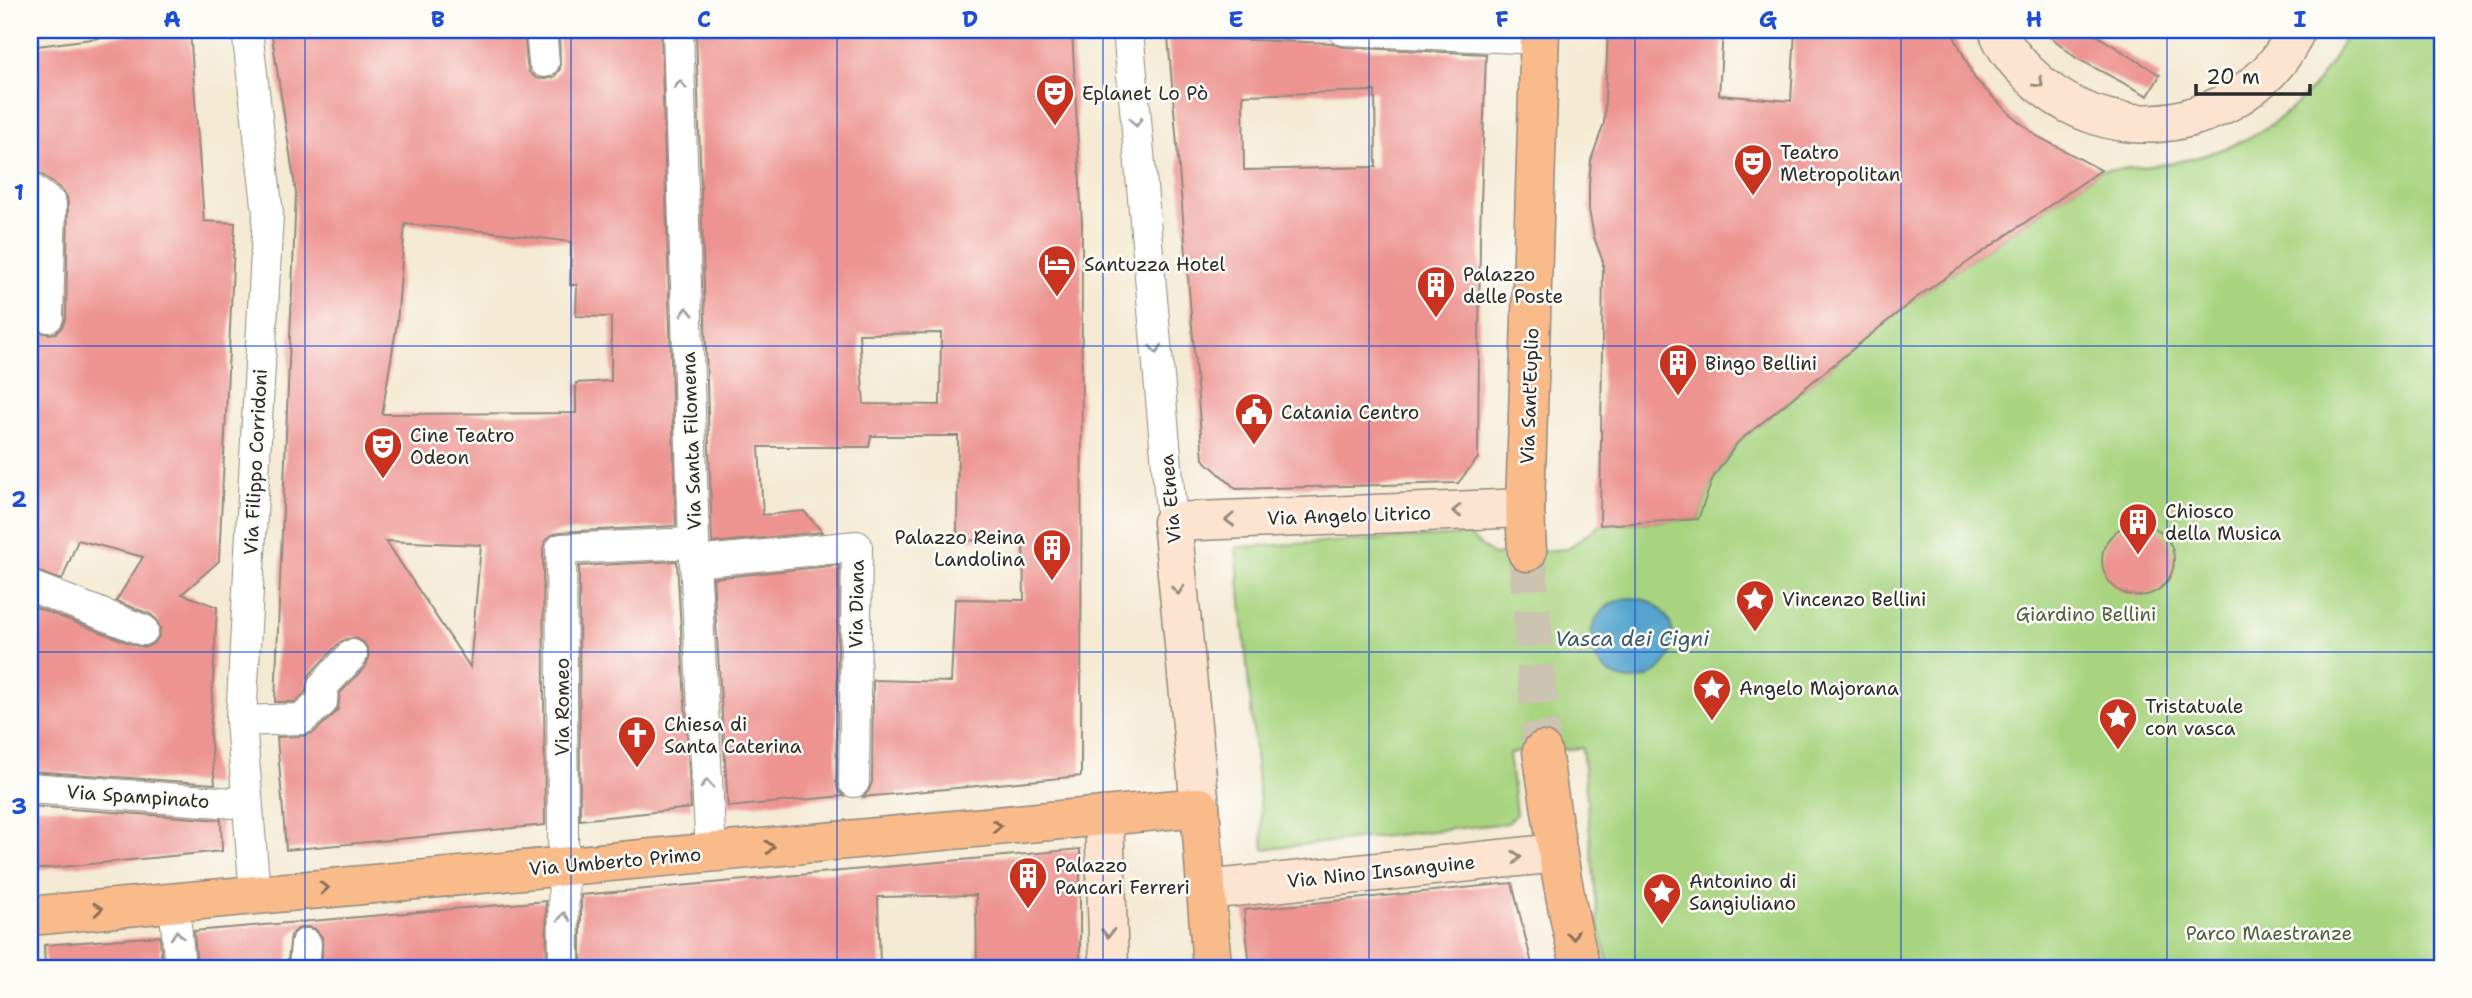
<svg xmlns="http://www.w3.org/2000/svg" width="2472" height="998" font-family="'Shantell Sans',sans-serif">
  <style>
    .green { fill: #a8d480; stroke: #6a8056; stroke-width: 2 }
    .water { fill: #54a4ce; stroke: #40687c; stroke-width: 2 }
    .building { fill: #ed9390; fill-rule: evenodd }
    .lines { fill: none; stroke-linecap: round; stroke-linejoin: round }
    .primary-tunnel { stroke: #ccc3b1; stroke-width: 38; stroke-dasharray: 38 19; stroke-linecap: butt }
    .street-casing { stroke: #908a7e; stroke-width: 32 }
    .secondary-casing { stroke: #908a7e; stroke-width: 41 }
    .primary-casing { stroke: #908a7e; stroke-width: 41 }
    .street { stroke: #fff; stroke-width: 30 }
    .secondary { stroke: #fde4d1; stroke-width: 38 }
    .primary { stroke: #fabb8b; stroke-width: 38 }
    .oneway { stroke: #94887e }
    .oneway2 { stroke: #a0a0a0 }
    .oneway3 { stroke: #886c56 }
    .grid { fill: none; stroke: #1d4ed8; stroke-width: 2; stroke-opacity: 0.55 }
    .labels { text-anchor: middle; stroke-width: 5; stroke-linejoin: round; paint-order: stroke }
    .poi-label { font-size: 19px; fill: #2b2b2b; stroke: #fdfcf7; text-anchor: start }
    .street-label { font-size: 19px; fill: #2b2b2b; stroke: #fdfcf7 }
    .park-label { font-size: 19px; fill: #505e44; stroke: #fdfcf7 }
    .water-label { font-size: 21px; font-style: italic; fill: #3b5b6c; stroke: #fdfcf7 }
    .neatline { fill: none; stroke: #1d4ed8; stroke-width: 2.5 }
    .grid-label { font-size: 23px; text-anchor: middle; font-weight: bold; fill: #1d4ed8 }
  </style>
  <rect width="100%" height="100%" fill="#fdfcf7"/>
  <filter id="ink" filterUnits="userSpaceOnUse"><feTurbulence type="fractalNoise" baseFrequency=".0143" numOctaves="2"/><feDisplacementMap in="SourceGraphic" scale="14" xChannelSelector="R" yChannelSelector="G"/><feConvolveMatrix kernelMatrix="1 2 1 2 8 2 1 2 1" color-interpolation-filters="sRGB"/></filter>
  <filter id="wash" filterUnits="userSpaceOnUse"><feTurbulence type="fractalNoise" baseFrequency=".00686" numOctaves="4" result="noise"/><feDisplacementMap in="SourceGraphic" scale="28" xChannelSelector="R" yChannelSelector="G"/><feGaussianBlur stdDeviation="1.57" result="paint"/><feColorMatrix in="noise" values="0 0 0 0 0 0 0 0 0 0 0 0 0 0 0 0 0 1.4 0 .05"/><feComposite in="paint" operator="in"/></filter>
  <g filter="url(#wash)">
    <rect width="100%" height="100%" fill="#f4e9d2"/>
    <!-- green -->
    <path class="green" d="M2348 30H2442V968H1609L1598 921 1582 748 1509 753 1516 814 1508 823 1264 849 1236 547 1468 535 1493 555 1567 549 1600 525 1698 519 1713 478 1738 442 1916 298 2101 170C2209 167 2302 135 2348 30Z"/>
    <!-- water -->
    <circle class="water" cx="1632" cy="639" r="41"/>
    <g id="blocks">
      <!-- building -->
      <g class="building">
        <polygon points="161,30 190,30 204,221 235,223 219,561 182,594 217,607 210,736 215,784 30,771 30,605 137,646 146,647 154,643 159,636 160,628 157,620 150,614 116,601 143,557 78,540 62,580 30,569 30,421 34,332 30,332 30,210 33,212 31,317 32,325 38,331 48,334 56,333 62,327 66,317 68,204 67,197 62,190 41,174 30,171 30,47"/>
        <path d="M271 30H524L527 64 529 72 536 78 545 79 554 77 560 69 559 30H661L676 526 560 532 551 535 545 541 543 549 545 825 286 850 277 737 303 736 313 733 333 715 338 709 340 693 365 667 369 658 368 649 363 642 355 638 346 639 339 643 310 674 305 693 295 702H275L296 193ZM405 224 495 232 571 242 570 285H577L576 316 611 317V381L576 383V413L382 414 397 323ZM386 541 481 545 470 667Z"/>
        <path d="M696 30H1072L1082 224 1081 776 863 797 869 790 872 782 873 680 951 682 955 599 1024 600 1023 541 957 540 958 436H871L869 447H759L763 515 804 511 822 532 712 543ZM941 333 940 405 864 404 859 334Z"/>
        <polygon points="1608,30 1723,30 1719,95 1791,101 1795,30 1951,30 1975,79 2010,114 2035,135 2101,170 1916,298 1738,442 1713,478 1698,519 1600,525 1603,262 1594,237 1589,210 1589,184 1591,160 1604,123"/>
        <polygon points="2043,30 2088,30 2160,75 2148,96 2076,58"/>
        <path d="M1168 37 1332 43 1342 47 1486 54 1480 233 1478 458 1458 483 1236 489 1203 459ZM1375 91 1376 167 1244 170 1243 95Z"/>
        <circle cx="2138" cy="560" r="36"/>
        <polygon points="677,561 691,808 580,820 579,566"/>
        <polygon points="839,565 836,782 838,790 844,796 728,807 713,578"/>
        <polygon points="30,806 221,820 222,851 30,870"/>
        <polygon points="1080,849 1080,968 977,968 976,895 878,897 880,968 581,968 581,895"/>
        <polygon points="1512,883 1533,968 1250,968 1244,910"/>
        <polygon points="546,901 547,968 322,968 322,937 315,929 307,927 298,929 291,935 287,968 197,968 194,931"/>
        <polygon points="160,936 162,968 45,968 44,945"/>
      </g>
    </g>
  </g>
  <g filter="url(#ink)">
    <use href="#blocks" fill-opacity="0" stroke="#908a7e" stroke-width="2"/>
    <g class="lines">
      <!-- primary-tunnel -->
      <polyline class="primary-tunnel" points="1527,552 1542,751"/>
      <!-- street casing -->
      <g class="street-casing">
        <g id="street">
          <polyline points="247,30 268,214 241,721 255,894"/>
          <polyline points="541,30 544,62"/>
          <polyline points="678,30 694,543 711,852"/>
          <polyline points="1128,30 1172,522"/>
          <polyline points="1343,30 1540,39"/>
          <polyline points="30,188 51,204 48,317"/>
          <polyline points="695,562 857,546 854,782"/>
          <polyline points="30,586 143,630"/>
          <polyline points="241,721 302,719 322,702 323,686 352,655"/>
          <polyline points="30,788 247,804"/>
          <polyline points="174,902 180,968"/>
          <polyline points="304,968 306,944"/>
          <polyline points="564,968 561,549 694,543"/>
        </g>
      </g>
      <!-- secondary casing -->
      <g class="secondary-casing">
        <g id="secondary">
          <path d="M1998 30C2004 48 2018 64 2032 77 2059 103 2096 120 2133 123 2198 128 2271 91 2296 30"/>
          <polyline points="1200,807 1172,522 1525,508"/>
          <polyline points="1104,816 1109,968"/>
          <polyline points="1206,890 1557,853"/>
        </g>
      </g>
      <!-- primary casing -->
      <g class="primary-casing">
        <g id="primary">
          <polyline points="1527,552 1525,508 1540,30"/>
          <path d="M1542 751C1553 824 1563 897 1581 968"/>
          <polyline points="30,916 1200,807 1212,968"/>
        </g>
      </g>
      <!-- street -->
      <use href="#street" class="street"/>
      <!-- secondary -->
      <use href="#secondary" class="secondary"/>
      <!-- primary -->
      <use href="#primary" class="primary"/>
    </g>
    <!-- one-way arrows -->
    <defs><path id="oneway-chevron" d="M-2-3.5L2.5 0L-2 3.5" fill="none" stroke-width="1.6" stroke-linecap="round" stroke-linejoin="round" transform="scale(1.75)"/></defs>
    <g class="oneway">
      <use href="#oneway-chevron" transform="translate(2039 83) rotate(43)"/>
      <use href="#oneway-chevron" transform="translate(1457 511) rotate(178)"/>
      <use href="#oneway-chevron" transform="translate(1230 520) rotate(178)"/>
      <use href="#oneway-chevron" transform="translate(1178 590) rotate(85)"/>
      <use href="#oneway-chevron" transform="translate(1517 857) rotate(-6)"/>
      <use href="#oneway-chevron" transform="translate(1108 933) rotate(88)"/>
    </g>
    <g class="oneway2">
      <use href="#oneway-chevron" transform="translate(680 85) rotate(-92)"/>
      <use href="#oneway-chevron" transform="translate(1136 122) rotate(85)"/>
      <use href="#oneway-chevron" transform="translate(687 312) rotate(-92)"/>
      <use href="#oneway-chevron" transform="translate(1156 349) rotate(86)"/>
      <use href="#oneway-chevron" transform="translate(707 784) rotate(-93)"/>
      <use href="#oneway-chevron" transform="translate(564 917) rotate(-90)"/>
      <use href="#oneway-chevron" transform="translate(177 935) rotate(-95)"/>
    </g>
    <g class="oneway3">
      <use href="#oneway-chevron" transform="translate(997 826) rotate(-5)"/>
      <use href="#oneway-chevron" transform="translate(770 847) rotate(-5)"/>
      <use href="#oneway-chevron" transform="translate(324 888) rotate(-5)"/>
      <use href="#oneway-chevron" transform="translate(98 909) rotate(-5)"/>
      <use href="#oneway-chevron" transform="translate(1573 935) rotate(76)"/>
    </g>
  </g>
  <!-- grid -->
  <path class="grid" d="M305 30V968M571 30V968M837 30V968M1103 30V968M1369 30V968M1635 30V968M1901 30V968M2167 30V968M30 346H2442M30 652H2442"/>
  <!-- icons -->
  <defs>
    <g id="theatre-pin" transform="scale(2.0125)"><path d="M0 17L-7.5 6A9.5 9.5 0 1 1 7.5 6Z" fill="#c8321e" stroke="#fdfcf7"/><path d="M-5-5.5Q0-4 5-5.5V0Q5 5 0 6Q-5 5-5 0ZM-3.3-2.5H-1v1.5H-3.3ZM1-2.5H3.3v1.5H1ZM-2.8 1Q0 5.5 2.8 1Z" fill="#fff"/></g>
    <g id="hotel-pin" transform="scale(2.0125)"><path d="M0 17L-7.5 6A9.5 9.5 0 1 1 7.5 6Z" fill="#c8321e" stroke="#fdfcf7"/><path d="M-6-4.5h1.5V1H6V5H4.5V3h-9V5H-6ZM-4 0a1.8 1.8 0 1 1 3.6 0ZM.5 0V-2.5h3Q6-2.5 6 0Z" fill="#fff"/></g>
    <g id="building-pin" transform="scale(2.0125)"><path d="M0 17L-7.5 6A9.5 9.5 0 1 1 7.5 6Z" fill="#c8321e" stroke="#fdfcf7"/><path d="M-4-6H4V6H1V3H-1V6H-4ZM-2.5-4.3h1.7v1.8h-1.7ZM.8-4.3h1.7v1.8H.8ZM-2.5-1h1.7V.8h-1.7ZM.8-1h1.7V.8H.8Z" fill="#fff"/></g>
    <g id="civic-pin" transform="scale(2.0125)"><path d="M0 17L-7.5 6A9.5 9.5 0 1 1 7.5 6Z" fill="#c8321e" stroke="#fdfcf7"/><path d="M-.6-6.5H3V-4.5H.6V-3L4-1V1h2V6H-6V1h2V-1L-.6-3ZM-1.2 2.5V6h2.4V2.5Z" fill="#fff"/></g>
    <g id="sight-pin" transform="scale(2.0125)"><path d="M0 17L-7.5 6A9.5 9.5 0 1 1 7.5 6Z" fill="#c8321e" stroke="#fdfcf7"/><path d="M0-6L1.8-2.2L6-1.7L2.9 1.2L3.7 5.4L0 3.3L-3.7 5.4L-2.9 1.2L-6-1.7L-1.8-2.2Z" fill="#fff"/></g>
    <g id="church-pin" transform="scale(2.0125)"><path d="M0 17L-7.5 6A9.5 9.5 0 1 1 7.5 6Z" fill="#c8321e" stroke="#fdfcf7"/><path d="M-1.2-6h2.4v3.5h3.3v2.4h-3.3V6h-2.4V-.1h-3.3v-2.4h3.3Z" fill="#fff"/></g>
  </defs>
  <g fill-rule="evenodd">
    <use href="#theatre-pin" x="1055" y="93"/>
    <use href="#theatre-pin" x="1753" y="163"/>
    <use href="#hotel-pin" x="1057" y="264"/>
    <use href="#building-pin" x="1436" y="285"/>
    <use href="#building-pin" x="1678" y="363"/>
    <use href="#civic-pin" x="1254" y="412"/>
    <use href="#theatre-pin" x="383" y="446"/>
    <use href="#building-pin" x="2138" y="522"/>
    <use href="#building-pin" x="1052" y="548"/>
    <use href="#sight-pin" x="1755" y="599"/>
    <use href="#sight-pin" x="1712" y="688"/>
    <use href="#sight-pin" x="2118" y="717"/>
    <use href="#church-pin" x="637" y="735"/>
    <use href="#building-pin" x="1028" y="876"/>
    <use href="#sight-pin" x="1662" y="892"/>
  </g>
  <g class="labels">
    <!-- poi labels -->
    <g class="poi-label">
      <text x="1082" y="100">Eplanet Lo Pò</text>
      <text x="1780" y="159">Teatro<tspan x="1780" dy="22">Metropolitan</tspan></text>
      <text x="1084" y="271">Santuzza Hotel</text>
      <text x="1463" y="281">Palazzo<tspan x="1463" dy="22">delle Poste</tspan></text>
      <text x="1705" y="370">Bingo Bellini</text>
      <text x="1281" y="419">Catania Centro</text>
      <text x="410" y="442">Cine Teatro<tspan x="410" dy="22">Odeon</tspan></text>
      <text x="2165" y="518">Chiosco<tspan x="2165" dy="22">della Musica</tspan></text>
      <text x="1025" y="544" text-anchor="end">Palazzo Reina<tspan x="1025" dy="22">Landolina</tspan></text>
      <text x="1782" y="606">Vincenzo Bellini</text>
      <text x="1739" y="695">Angelo Majorana</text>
      <text x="2145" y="713">Tristatuale<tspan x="2145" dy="22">con vasca</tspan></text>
      <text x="664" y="731">Chiesa di<tspan x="664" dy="22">Santa Caterina</tspan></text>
      <text x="1055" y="872">Palazzo<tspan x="1055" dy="22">Pancari Ferreri</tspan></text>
      <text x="1689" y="888">Antonino di<tspan x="1689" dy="22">Sangiuliano</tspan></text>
    </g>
    <!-- street labels -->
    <g class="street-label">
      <text transform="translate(1529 396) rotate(-88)" y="7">Via Sant'Euplio</text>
      <text transform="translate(691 441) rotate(-92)" y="7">Via Santa Filomena</text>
      <text transform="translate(255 462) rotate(-87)" y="7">Via Filippo Corridoni</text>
      <text transform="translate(1170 499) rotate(-95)" y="7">Via Etnea</text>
      <text transform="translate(1349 515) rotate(-2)" y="7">Via Angelo Litrico</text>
      <text transform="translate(856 604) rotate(-89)" y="7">Via Diana</text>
      <text transform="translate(562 707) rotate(-90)" y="7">Via Romeo</text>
      <text transform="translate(138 796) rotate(4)" y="7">Via Spampinato</text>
      <text transform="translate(615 861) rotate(-5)" y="7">Via Umberto Primo</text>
      <text transform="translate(1381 871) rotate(-6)" y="7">Via Nino Insanguine</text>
    </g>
    <!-- park labels -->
    <g class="park-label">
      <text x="2086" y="621">Giardino Bellini</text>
      <text x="2269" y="940">Parco Maestranze</text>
    </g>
    <!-- water labels -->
    <g class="water-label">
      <text x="1632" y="646">Vasca dei Cigni</text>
    </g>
  </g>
  <!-- margin -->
  <rect width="2472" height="998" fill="none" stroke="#fdfcf7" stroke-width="77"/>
  <!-- scale -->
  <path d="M2196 84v10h114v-10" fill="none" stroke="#2b2b2b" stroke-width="3.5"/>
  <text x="2206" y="84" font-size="21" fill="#2b2b2b" stroke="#fdfcf7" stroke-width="5" paint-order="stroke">20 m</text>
  <rect x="38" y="38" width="2396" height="922" class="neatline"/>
  <g class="grid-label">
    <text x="172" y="27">A</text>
    <text x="438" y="27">B</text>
    <text x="704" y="27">C</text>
    <text x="970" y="27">D</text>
    <text x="1236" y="27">E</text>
    <text x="1502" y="27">F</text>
    <text x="1768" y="27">G</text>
    <text x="2034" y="27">H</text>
    <text x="2300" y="27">I</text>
    <text x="19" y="200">1</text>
    <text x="19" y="507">2</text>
    <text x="19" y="814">3</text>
  </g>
</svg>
